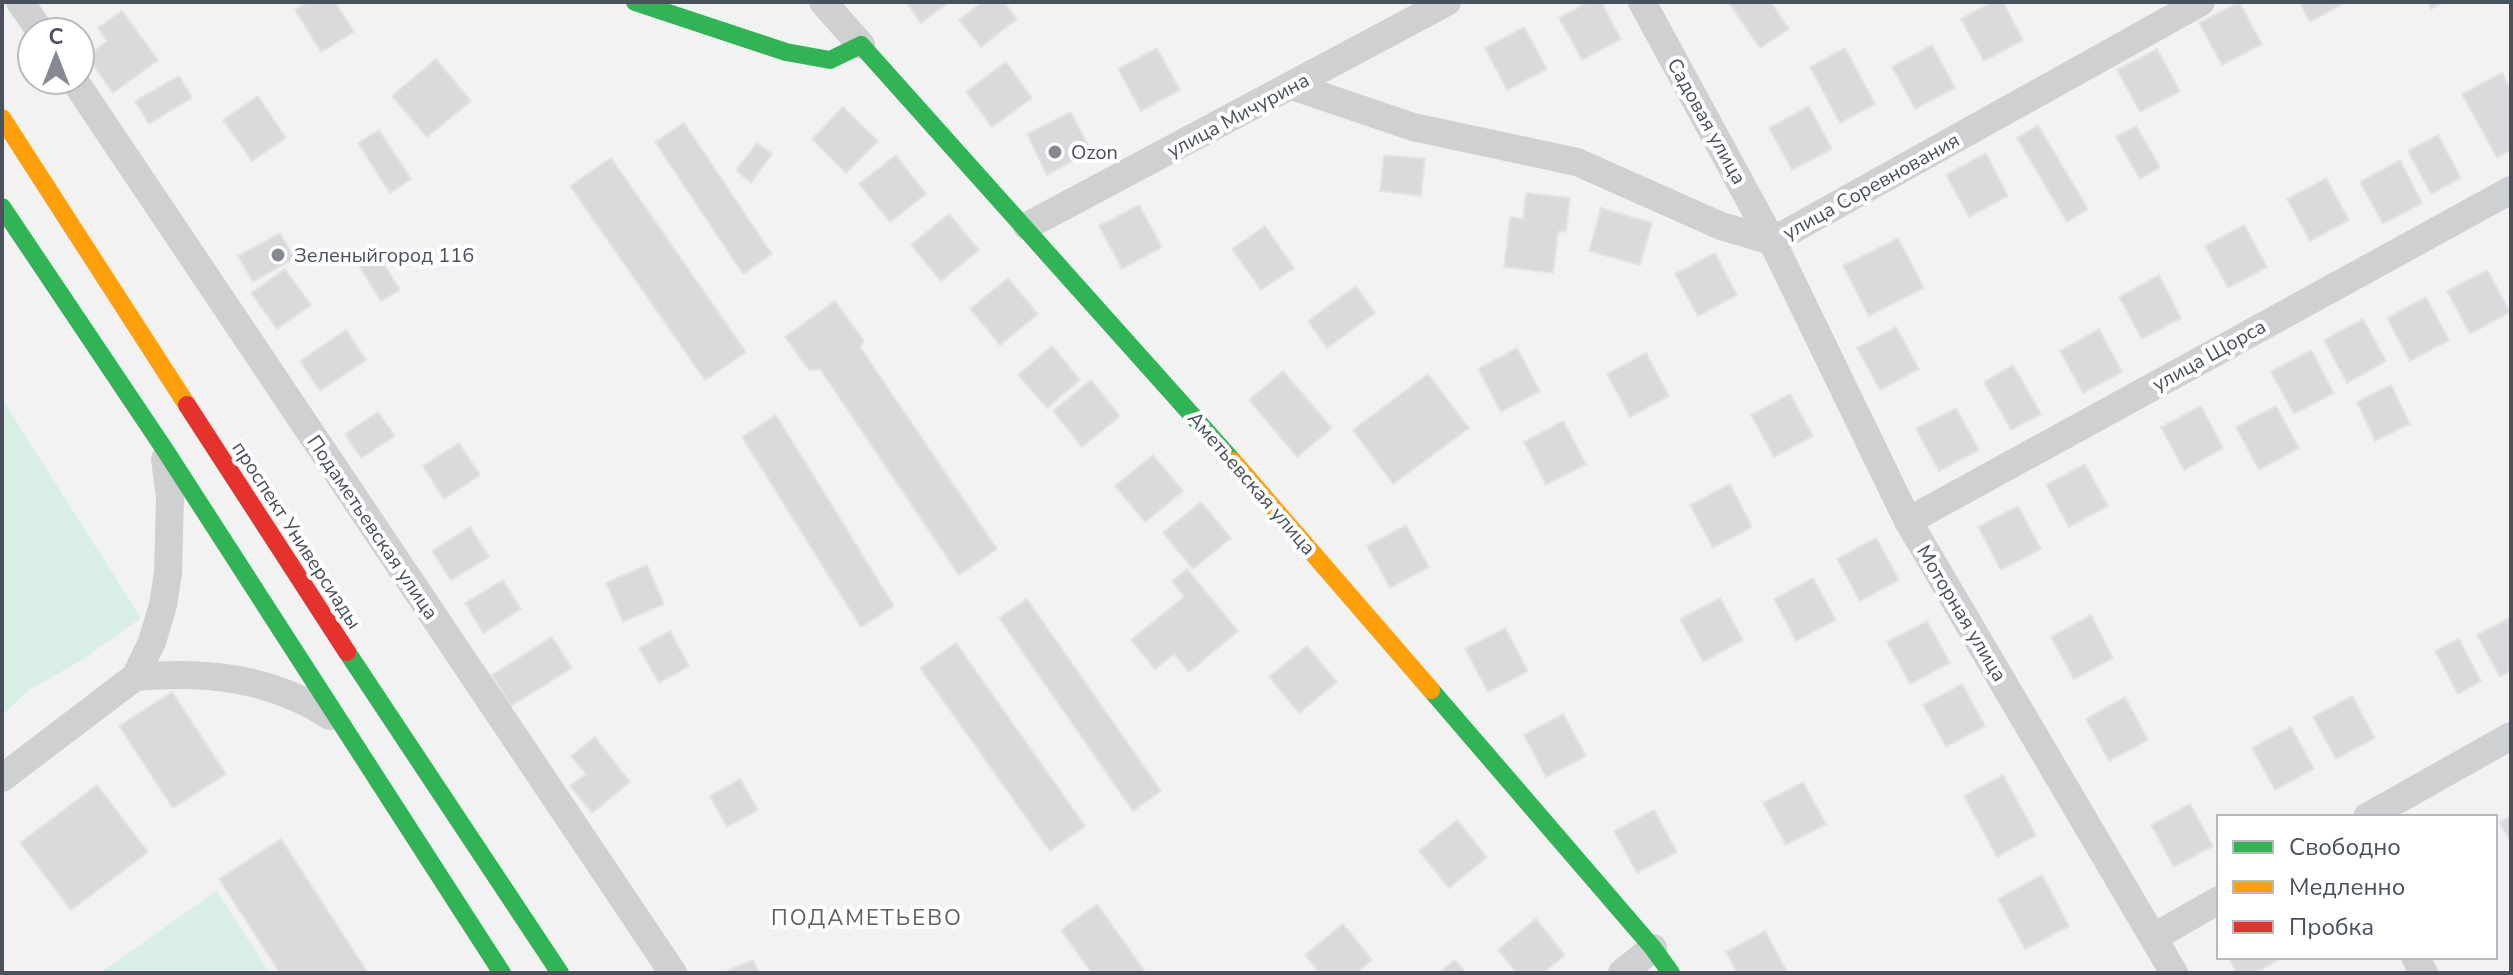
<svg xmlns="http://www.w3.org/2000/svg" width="2513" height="975" font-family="'Nunito Sans',sans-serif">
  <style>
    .green { fill: #d9efe5 }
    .building { fill: #dadadc; stroke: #e4e4e5; stroke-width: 2 }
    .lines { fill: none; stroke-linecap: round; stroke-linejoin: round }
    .street { stroke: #ced0d2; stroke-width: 28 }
    .fast { stroke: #30b455; stroke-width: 18 }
    .slow { stroke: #ff9f0a; stroke-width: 18 }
    .jam { stroke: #e5322d; stroke-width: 18 }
    .poi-dot { fill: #858991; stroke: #fff; stroke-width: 3 }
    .labels { text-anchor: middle; stroke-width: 8; stroke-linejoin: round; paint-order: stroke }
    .street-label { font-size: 20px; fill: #4a515d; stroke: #fff }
    .poi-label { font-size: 20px; fill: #4a515d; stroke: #fff; text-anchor: start }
    .neighbourhood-label { font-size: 22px; letter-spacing: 2px; fill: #5e6065; stroke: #fff }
  </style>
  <rect width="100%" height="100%" fill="#f2f2f2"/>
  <!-- green -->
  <g class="green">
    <polygon points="2,399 141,618 82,660 29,690 2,715"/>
    <polygon points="216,890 270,973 100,973 216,891"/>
  </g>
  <!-- building -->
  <g class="building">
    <polygon points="307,2 335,2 354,32 321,52 295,10"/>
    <polygon points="906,2 949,2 921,23"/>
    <polygon points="982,2 1004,2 1017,19 981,47 959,20"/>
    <polygon points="1588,2 1601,2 1621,39 1582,60 1559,18"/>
    <polygon points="1728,2 1771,2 1789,29 1760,48"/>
    <polygon points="1992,2 2003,2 2023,40 1984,61 1961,19"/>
    <polygon points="2239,2 2262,44 2222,65 2199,23"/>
    <polygon points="2299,2 2346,2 2310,22"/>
    <polygon points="2428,2 2445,2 2431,9"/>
    <polygon points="122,11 158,60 113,93 87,56 107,41 98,28"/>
    <polygon points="1524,27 1547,69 1507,90 1485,48"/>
    <polygon points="1932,45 1955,88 1915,109 1892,67"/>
    <polygon points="1157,48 1180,90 1141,111 1118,69"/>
    <polygon points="1845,48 1875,104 1840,123 1810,67"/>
    <polygon points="2157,49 2180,91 2140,112 2117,70"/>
    <polygon points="436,59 471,101 427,137 392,96"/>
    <polygon points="1006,62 1032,98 992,127 966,92"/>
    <polygon points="2502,73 2511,90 2511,150 2497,158 2462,94"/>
    <polygon points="179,76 192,98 149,124 135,101"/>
    <polygon points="258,96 286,138 252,161 223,120"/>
    <polygon points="1809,106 1832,149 1792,170 1769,128"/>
    <polygon points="843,107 878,141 846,173 812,139"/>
    <polygon points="1071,112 1091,151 1047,175 1027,134"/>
    <polygon points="684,123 772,254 743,274 655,142"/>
    <polygon points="2038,125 2088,209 2067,222 2017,138"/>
    <polygon points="2136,126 2160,167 2140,179 2116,137"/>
    <polygon points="379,130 411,179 390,193 358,143"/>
    <polygon points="2438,135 2461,178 2431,194 2408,151"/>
    <polygon points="757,143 772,154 751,183 736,170"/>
    <polygon points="1986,153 2008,196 1969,217 1946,175"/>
    <polygon points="896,155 926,194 890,222 859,184"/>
    <polygon points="1384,155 1425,159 1421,196 1380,191"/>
    <polygon points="611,158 746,352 705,380 570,186"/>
    <polygon points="2400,160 2422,203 2383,224 2360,182"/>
    <polygon points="2326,178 2349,220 2310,241 2287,199"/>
    <polygon points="1526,193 1570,198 1566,231 1558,232 1553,273 1504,267 1510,217 1523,219"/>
    <polygon points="1139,205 1162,247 1122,269 1099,226"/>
    <polygon points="1601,208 1652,223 1640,265 1589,251"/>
    <polygon points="949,214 979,250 941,281 911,245"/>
    <polygon points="2244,225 2267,267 2228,288 2205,246"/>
    <polygon points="1265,226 1294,268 1261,290 1232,249"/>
    <polygon points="280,233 295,258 253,282 238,256"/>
    <polygon points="1898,238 1924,288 1869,316 1843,266"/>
    <polygon points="374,248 400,290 381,301 355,259"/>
    <polygon points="1715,253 1737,295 1698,316 1675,274"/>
    <polygon points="285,269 311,305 277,329 251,293"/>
    <polygon points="2487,270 2510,312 2470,334 2447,291"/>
    <polygon points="2159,275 2181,318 2142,339 2119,297"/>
    <polygon points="1008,278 1038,314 1000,345 970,309"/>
    <polygon points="1356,286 1375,313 1327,348 1308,321"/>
    <polygon points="2426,297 2449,340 2410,361 2387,318"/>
    <polygon points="835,301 864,341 860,347 997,549 959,575 820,369 809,370 785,337"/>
    <polygon points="2363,319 2386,361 2347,383 2324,340"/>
    <polygon points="1896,327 1919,369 1880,390 1857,348"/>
    <polygon points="2099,329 2122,372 2083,393 2060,351"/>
    <polygon points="346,330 366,360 320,391 300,361"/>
    <polygon points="1052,346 1080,380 1047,408 1018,375"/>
    <polygon points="1517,348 1540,391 1501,412 1478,369"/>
    <polygon points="2311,350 2334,393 2294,414 2271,372"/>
    <polygon points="1646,353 1669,396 1630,417 1607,374"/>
    <polygon points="2013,365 2041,414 2011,430 1984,382"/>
    <polygon points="1283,371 1332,428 1297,457 1249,400"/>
    <polygon points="1428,374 1469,428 1393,484 1353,430"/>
    <polygon points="1091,380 1120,416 1082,447 1053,411"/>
    <polygon points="2391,385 2410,424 2375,441 2357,402"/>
    <polygon points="1790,394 1813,436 1774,457 1751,415"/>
    <polygon points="2201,406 2223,448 2184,470 2161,427"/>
    <polygon points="2276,406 2299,448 2259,470 2236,427"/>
    <polygon points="1956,408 1979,450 1939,471 1916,429"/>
    <polygon points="378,412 395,436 361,458 345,434"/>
    <polygon points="776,415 894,606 861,627 742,437"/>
    <polygon points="1563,421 1586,464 1546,485 1524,442"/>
    <polygon points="459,443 480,475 444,499 423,466"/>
    <polygon points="1153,455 1183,491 1145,522 1115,486"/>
    <polygon points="2085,464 2108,506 2069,527 2046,485"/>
    <polygon points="1730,484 1752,527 1713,548 1690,505"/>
    <polygon points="1201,502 1231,538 1193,569 1163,533"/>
    <polygon points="2018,506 2041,549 2001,570 1978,527"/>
    <polygon points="1406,525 1429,567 1390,588 1367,546"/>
    <polygon points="470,527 489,557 451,580 432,551"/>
    <polygon points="1876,538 1899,580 1860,601 1837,559"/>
    <polygon points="647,565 664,604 623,622 606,583"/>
    <polygon points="1187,569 1238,631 1189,672 1174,654 1155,669 1131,640 1184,597 1172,581"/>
    <polygon points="1813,578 1836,620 1796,641 1774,599"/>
    <polygon points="503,580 521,609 483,633 465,603"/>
    <polygon points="1720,598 1743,640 1703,662 1680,619"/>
    <polygon points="1027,599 1161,791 1133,811 999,618"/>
    <polygon points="2091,615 2113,658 2074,679 2051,637"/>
    <polygon points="2511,617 2511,671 2500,677 2477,635"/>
    <polygon points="1927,621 1950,663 1910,684 1887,642"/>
    <polygon points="1505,628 1528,671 1488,692 1465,649"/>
    <polygon points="670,631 689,666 659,683 639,648"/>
    <polygon points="552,637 572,668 511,706 492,675"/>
    <polygon points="2459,639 2481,681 2458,694 2435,651"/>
    <polygon points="956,643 1085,826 1050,851 920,668"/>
    <polygon points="1307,646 1337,682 1299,713 1269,677"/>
    <polygon points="1962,684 1985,726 1946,747 1923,705"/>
    <polygon points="172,692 226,774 173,808 119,726"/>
    <polygon points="2352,696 2375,738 2336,759 2313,717"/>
    <polygon points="2125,697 2148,740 2109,761 2086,719"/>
    <polygon points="1563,714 1586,756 1546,777 1524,735"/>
    <polygon points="2291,727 2314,769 2275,790 2252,748"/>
    <polygon points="595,737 630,782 592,813 570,786 586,774 571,756"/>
    <polygon points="2003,775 2036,835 1997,857 1964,796"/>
    <polygon points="740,779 758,810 727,827 710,796"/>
    <polygon points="1803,782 1826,824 1786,845 1763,803"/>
    <polygon points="97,785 148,852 71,910 20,843"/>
    <polygon points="2190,804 2213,846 2174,867 2151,825"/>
    <polygon points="1654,810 1677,852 1637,873 1614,831"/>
    <polygon points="2511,816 2511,843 2499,822"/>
    <polygon points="1457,820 1487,857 1449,888 1419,851"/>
    <polygon points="281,839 309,882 368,973 280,973 219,879"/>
    <polygon points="2042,875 2069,926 2025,949 1998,899"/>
    <polygon points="1097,904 1146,973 1092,973 1061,930"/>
    <polygon points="1536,919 1565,955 1543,973 1517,973 1498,950"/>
    <polygon points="1343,924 1372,960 1357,973 1320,973 1305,955"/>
    <polygon points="1765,931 1788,973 1737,973 1726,952"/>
    <polygon points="2228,957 2279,957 2280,959 2254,973 2237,973"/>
    <polygon points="753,960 759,973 725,973 725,972"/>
    <polygon points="1455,960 1466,973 1438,973"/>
  </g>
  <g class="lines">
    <!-- street -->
    <g class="street">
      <polyline points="20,2 41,32"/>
      <polyline points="823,2 861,45"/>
      <polyline points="1642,2 1772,241 1908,521 2174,973"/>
      <polyline points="74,80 673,973"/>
      <polyline points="1292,86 1413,127 1577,162 1721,226 1772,241 2201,2"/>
      <polyline points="1027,226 1447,2"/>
      <polyline points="1908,521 2511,190"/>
      <path d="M135 677C205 671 270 677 330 716"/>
      <polyline points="2,778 135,677 152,642 163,605 168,573 170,498 165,459"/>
      <polyline points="2367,817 2511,736"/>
      <polyline points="2154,937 2219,900"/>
      <polyline points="2415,957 2424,973"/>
      <polyline points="1622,973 1653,948"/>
    </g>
    <!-- fast -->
    <g class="fast">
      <polyline points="635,2 786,52 830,60 861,45 1233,461"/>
      <polyline points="2,207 165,450 502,973"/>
      <polyline points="347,652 560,973"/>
      <polyline points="1431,690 1653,948 1671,973"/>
    </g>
    <!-- slow -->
    <g class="slow">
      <polyline points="2,118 187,405"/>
      <polyline points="1233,461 1431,690"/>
    </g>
    <!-- jam -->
    <polyline class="jam" points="187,405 347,652"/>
  </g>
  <!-- markers -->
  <g class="poi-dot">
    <circle cx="1055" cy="152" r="8"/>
    <circle cx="278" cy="255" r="8"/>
  </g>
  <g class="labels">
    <!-- street labels -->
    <g class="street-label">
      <text transform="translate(1238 115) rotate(-28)" y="7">улица Мичурина</text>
      <text transform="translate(1707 121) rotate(61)" y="7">Садовая улица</text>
      <text transform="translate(1871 186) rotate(-29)" y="7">улица Соревнования</text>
      <text transform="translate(2209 355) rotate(-29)" y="7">улица Щорса</text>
      <text transform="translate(1252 483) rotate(49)" y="7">Аметьевская улица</text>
      <text transform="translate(373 527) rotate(56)" y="7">Подаметьевская улица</text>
      <text transform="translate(297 535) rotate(57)" y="7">проспект Универсиады</text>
      <text transform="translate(1962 613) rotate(59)" y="7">Моторная улица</text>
    </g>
    <!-- poi labels -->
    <g class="poi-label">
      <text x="1071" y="159">Ozon</text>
      <text x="294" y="262">Зеленыйгород 116</text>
    </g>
    <!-- neighbourhood labels -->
    <g class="neighbourhood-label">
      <text x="867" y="925">ПОДАМЕТЬЕВО</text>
    </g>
  </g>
  <!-- border -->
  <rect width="2513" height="975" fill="none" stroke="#4a515d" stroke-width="8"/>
  <!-- legend -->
  <rect x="2217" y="815" width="280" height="144" fill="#ffffff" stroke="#b7b9be" stroke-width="2"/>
  <rect x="2233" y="841" width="40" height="12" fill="#30b455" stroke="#b7b9be" stroke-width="2"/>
  <text x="2289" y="855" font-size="24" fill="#4a515d">Свободно</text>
  <rect x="2233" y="881" width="40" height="12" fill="#ff9f0a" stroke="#b7b9be" stroke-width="2"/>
  <text x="2289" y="895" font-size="24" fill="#4a515d">Медленно</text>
  <rect x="2233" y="921" width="40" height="12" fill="#e5322d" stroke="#b7b9be" stroke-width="2"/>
  <text x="2289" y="935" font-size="24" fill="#4a515d">Пробка</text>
  <!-- north arrow -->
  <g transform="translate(56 56)"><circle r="38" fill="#ffffff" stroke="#b7b9be" stroke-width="2"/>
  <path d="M0-6L14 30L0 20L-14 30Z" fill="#858991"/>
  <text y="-12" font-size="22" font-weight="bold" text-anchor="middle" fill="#4a515d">С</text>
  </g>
</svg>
